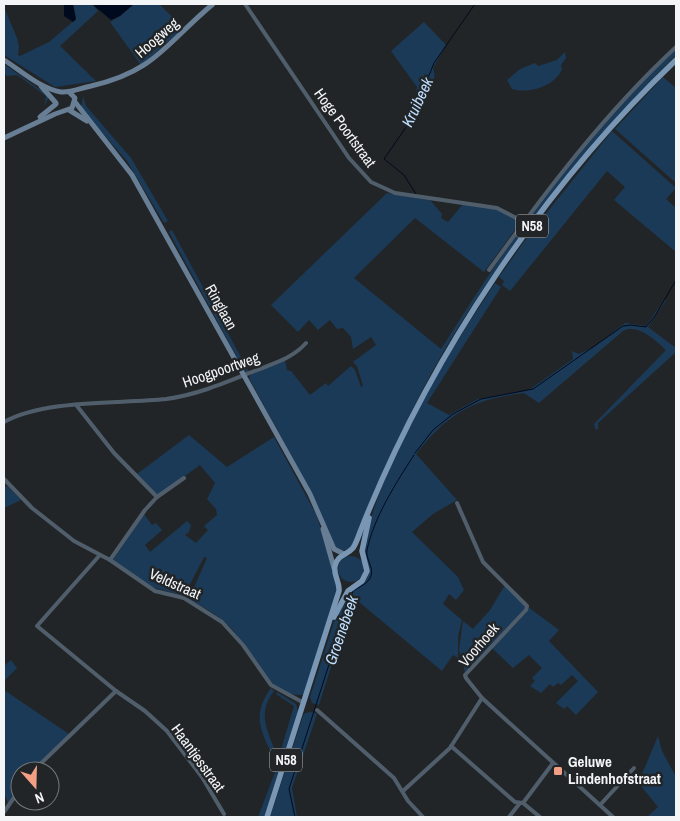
<svg xmlns="http://www.w3.org/2000/svg" width="680" height="821" font-family="'Archivo Narrow',sans-serif">
  <style>
    .green { fill: #1b3a57 }
    .water { fill: #000a1e }
    .lines { fill: none; stroke-linecap: round; stroke-linejoin: round }
    .stream { stroke: #000a1e; stroke-width: 1 }
    .street { stroke: #505e6c; stroke-width: 4 }
    .secondary { stroke: #677e95; stroke-width: 5 }
    .primary { stroke: #7997b4; stroke-width: 5.5 }
    .poi-dot { fill: #f39f85; stroke: #222527; stroke-width: 2 }
    .labels { text-anchor: middle; stroke-width: 5; stroke-linejoin: round; paint-order: stroke }
    .shield { fill: #222527; stroke: #b4b7b9; stroke-width: 1 }
    .shield-label { font-size: 14px; font-weight: bold; fill: #f3f5f7 }
    .street-label { font-size: 15px; fill: #f3f5f7; stroke: #222527 }
    .poi-label { font-size: 15px; font-weight: bold; fill: #f3f5f7; stroke: #222527; text-anchor: start }
    .water-label { font-size: 16px; font-style: italic; fill: #bedeff; stroke: #222527 }
  </style>
  <rect width="100%" height="100%" fill="#222527"/>
  <!-- green -->
  <g class="green">
    <polygon points="73,4 92,4 98,11 60,46 96,81 55,87 4,55 4,7 17,38 19,47 18,55 20,56 49,42 76,19"/>
    <polygon points="134,4 159,4 184,28 141,65 110,22 120,16"/>
    <path d="M424 22 446 45 433 68C440 86 420 96 415 112L413 110 417 87 391 51Z"/>
    <path d="M676 49V55C622 108 576 164 530 224 485 283 443 346 411 413 389 457 370 503 351 548L342 551 337 550 313 495 249 378 252 373 285 360 287 370 291 371 310 395 326 383 328 386 351 366 355 370 361 387 363 386 357 366 353 362 376 345 371 337 353 349 351 337 343 328 337 329 330 320 318 330 309 320 298 332 271 305 387 193 430 200 442 214 441 218 448 222 464 203C485 207 505 207 520 223L484 272 415 218 354 278 441 349C485 280 530 210 582 147 612 113 643 80 676 49Z"/>
    <path d="M565 52 566 58 561 65 562 70C553 87 529 94 512 89L507 80 520 69 535 63 538 66 557 60Z"/>
    <polygon points="4,64 49,96 44,107 46,96 20,77 16,75 7,76 4,73"/>
    <polygon points="663,77 676,88 676,183 615,129"/>
    <polygon points="83,96 86,106 131,158 168,221 164,223 127,161 81,109"/>
    <polygon points="612,131 676,188 666,199 676,208 676,252 614,200 625,187 607,171 510,291 502,285 504,281 499,277 533,229 538,233 541,230 536,226"/>
    <polygon points="172,230 249,372 245,372 169,232"/>
    <path d="M495 283 501 287 427 403 449 415 478 399 529 390 573 359 572 351 579 354 594 347 625 323 646 326 665 299 666 300 648 327 676 348V352L598 423V429L596 430 594 424 666 350C656 341 638 323 623 331L539 403 524 393C473 399 448 413 416 454L457 500 433 514 412 532 458 577 464 590 456 600 449 594 443 604 462 620 458 636V658L453 655 442 671 353 597 319 705 312 703 310 697 334 622 348 593 367 578C371 567 366 563 365 553 363 542 369 526 372 515 398 434 448 354 495 283Z"/>
    <path d="M189 435 227 467 274 437 317 516 338 590 304 694 301 695C267 696 250 650 231 628 219 615 204 608 189 599L207 558 204 557 184 596 148 586 113 560 144 514 152 525 156 523 162 530 145 545 150 552 187 521 191 525 189 532 185 535 196 543 208 530 204 526 217 515 216 509 207 499 215 483 200 465 157 496 137 474Z"/>
    <polygon points="4,486 8,487 21,500 4,508"/>
    <circle cx="351" cy="569" r="13"/>
    <polygon points="505,585 524,602 525,609 465,672 459,650 463,621 473,629 490,610"/>
    <polygon points="528,607 559,630 549,641 598,692 576,715 567,706 564,709 556,703 578,681 572,675 561,685 558,683 553,687 550,684 541,693 530,686 535,681 532,678 542,668 529,655 513,668 492,648 526,613"/>
    <polygon points="11,660 17,668 4,681 4,666"/>
    <path d="M271 688 274 691C257 713 267 730 276 753H280L294 706 276 694 277 692 296 704 298 711 264 817H258L277 767C265 735 248 720 271 688Z"/>
    <polygon points="4,690 69,734 30,771 20,771 20,786 8,803 4,793"/>
    <polygon points="312,712 317,714 292,788 297,817 270,817 303,716 305,713"/>
    <polygon points="658,736 662,751 676,777 676,817 647,817 658,807 637,781 642,774"/>
  </g>
  <!-- water -->
  <g class="water">
    <polygon points="53,4 73,4 76,19 73,22 64,16 64,5"/>
    <polygon points="92,4 134,4 120,16 111,20"/>
  </g>
  <g class="lines">
    <!-- stream -->
    <g class="stream">
      <polyline points="4,18 4,28"/>
      <polyline points="416,194 404,175 384,159 411,120 434,63 475,4"/>
      <polyline points="415,453 433,430 453,414 481,399 533,389 623,326 631,325 646,327 655,316 676,280"/>
      <path d="M295 817 289 789 350 599 353 591C359 587 368 584 371 576 374 567 365 558 367 550 374 517 396 483 414 455"/>
    </g>
    <!-- street -->
    <g class="street">
      <polyline points="245,4 349,158 371,182 395,193 497,208 524,222"/>
      <path d="M489 270C546 191 604 114 676 47"/>
      <polyline points="77,406 114,453 157,497"/>
      <path d="M4 422C45 399 119 404 166 399 197 395 227 382 257 370 274 363 293 358 306 343"/>
      <polyline points="4,479 32,508 74,541 110,560 155,591 184,598 222,622 243,645 271,685 304,703"/>
      <polyline points="457,503 483,562 527,606 526,610 465,675 466,678 482,698 613,817"/>
      <polyline points="99,556 37,626 116,691 145,711 167,731 202,777 224,814"/>
      <polyline points="110,560 145,510 157,497 184,478"/>
      <polyline points="317,710 394,778 408,801 423,817"/>
      <polyline points="451,746 515,802 523,803"/>
      <polyline points="33,771 116,691"/>
      <polyline points="403,791 450,748 482,698"/>
      <polyline points="600,805 634,768"/>
      <polyline points="4,812 20,789"/>
      <polyline points="509,817 520,803"/>
      <polyline points="540,817 523,803 553,763"/>
    </g>
    <!-- secondary -->
    <g class="secondary">
      <path d="M4 60C20 70 41 89 61 92 70 93 81 88 91 86 156 71 166 43 213 4"/>
      <polyline points="41,86 56,103"/>
      <polyline points="75,102 132,175 310,494 334,549 344,554"/>
      <polyline points="69,110 87,121"/>
      <polyline points="40,117 56,104"/>
      <polyline points="4,138 55,114 72,108 75,98 69,92"/>
      <polyline points="323,529 334,568"/>
    </g>
    <!-- primary -->
    <g class="primary">
      <polyline points="334,617 348,591 362,581 367,571 362,551 369,518"/>
      <path d="M267 817 339 591C340 582 333 575 335 566 337 555 347 555 353 548 357 542 359 534 362 527 430 356 543 187 676 60"/>
    </g>
  </g>
  <!-- markers -->
  <rect class="poi-dot" x="553" y="766" width="10" height="10" rx="2.5"/>
  <g class="labels">
    <!-- shield labels -->
    <g class="shield">
      <rect x="516" y="214.5" width="32" height="23" rx="4"/>
      <rect x="270" y="748.5" width="32" height="23" rx="4"/>
    </g>
    <g class="shield-label">
      <text x="532" y="231">N58</text>
      <text x="286" y="765">N58</text>
    </g>
    <!-- street labels -->
    <g class="street-label">
      <text transform="translate(157 38) rotate(-41)" y="5">Hoogweg</text>
      <text transform="translate(345 128) rotate(54)" y="5">Hoge Poortstraat</text>
      <text transform="translate(221 307) rotate(61)" y="5">Ringlaan</text>
      <text transform="translate(221 370) rotate(-19)" y="5">Hoogpoortweg</text>
      <text transform="translate(175 584) rotate(24)" y="5">Veldstraat</text>
      <text transform="translate(479 645) rotate(-49)" y="5">Voorhoek</text>
      <text transform="translate(198 758) rotate(54)" y="5">Haantjesstraat</text>
    </g>
    <!-- poi labels -->
    <g class="poi-label">
      <text x="568" y="767">Geluwe<tspan x="568" dy="17">Lindenhofstraat</tspan></text>
    </g>
    <!-- water labels -->
    <g class="water-label">
      <text transform="translate(417 102) rotate(-65)" y="6">Kruibeek</text>
      <text transform="translate(341 630) rotate(-71)" y="6">Groenebeek</text>
    </g>
  </g>
  <!-- border -->
  <rect width="680" height="821" fill="none" stroke="#f3f5f7" stroke-width="10"/>
  <!-- north arrow -->
  <g transform="translate(35 786) rotate(160)"><circle r="24" fill="#222527" stroke="#76787a"/>
  <path d="M0-4L9 19L0 12L-9 19Z" fill="#f39f85"/>
  <text y="-8" font-size="14" font-weight="bold" text-anchor="middle" fill="#f3f5f7">N</text>
  </g>
</svg>
